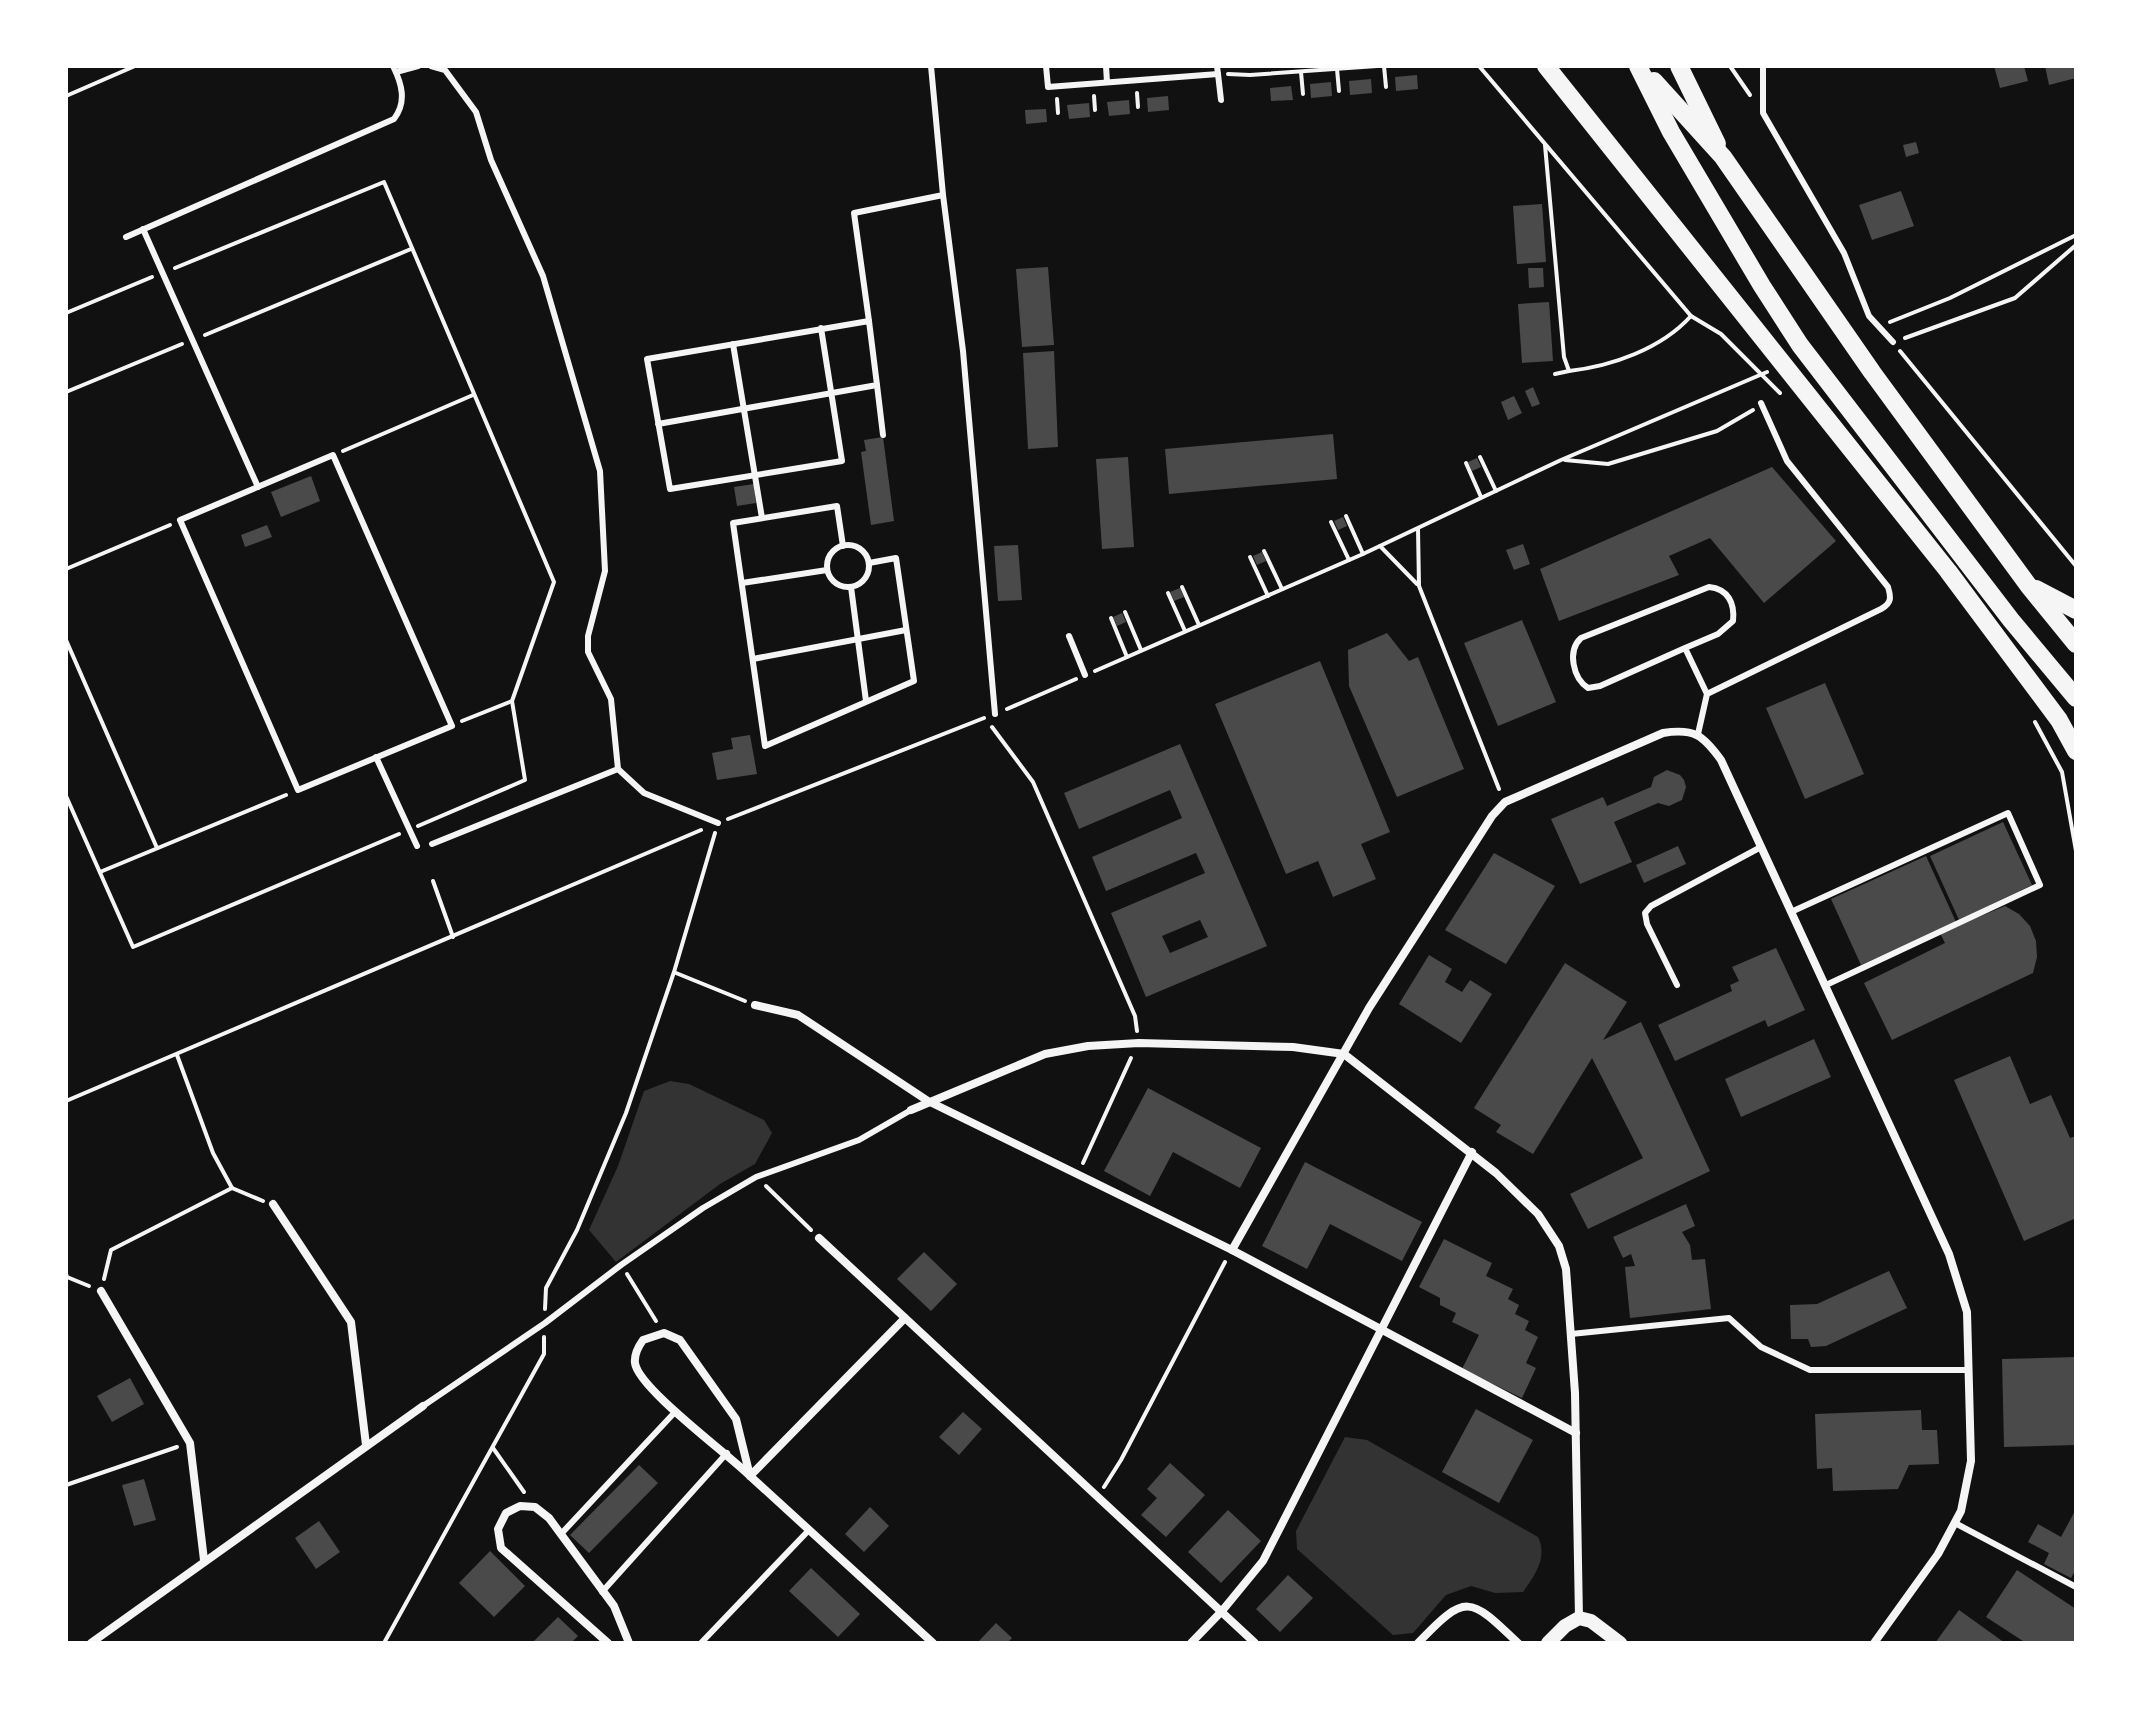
<svg xmlns="http://www.w3.org/2000/svg" width="2142" height="1709" font-family="Raleway,sans-serif">
  <style>
    .water { fill: #333 }
    .building { fill: #4a4a4a; fill-rule: evenodd }
    .lines { fill: none; stroke-linecap: round; stroke-linejoin: round }
    .path { stroke: #f5f5f5; stroke-width: 4 }
    .service { stroke: #f5f5f5; stroke-width: 6 }
    .minor { stroke: #f5f5f5; stroke-width: 8 }
    .tertiary { stroke: #f5f5f5; stroke-width: 14 }
    .trunk { stroke: #f5f5f5; stroke-width: 18 }
  </style>
  <rect width="100%" height="100%" fill="#111"/>
  <!-- water -->
  <g class="water">
    <polygon points="670,1081 689,1084 764,1120 772,1133 755,1164 720,1184 616,1262 589,1230 618,1166 644,1091"/>
    <path d="M1345 1437 1367 1440 1538 1537C1548 1557 1535 1575 1523 1592L1495 1593 1471 1586 1446 1595 1413 1633 1393 1635 1297 1549 1296 1531Z"/>
  </g>
  <!-- building -->
  <g class="building">
    <polygon points="1994,66 2024,66 2028,81 2000,88"/>
    <polygon points="2045,66 2076,66 2076,78 2049,85"/>
    <polygon points="1417,75 1418,89 1396,91 1395,77"/>
    <polygon points="1371,79 1372,93 1350,95 1349,81"/>
    <polygon points="1331,82 1332,96 1311,98 1310,84"/>
    <polygon points="1291,86 1293,100 1271,101 1270,88"/>
    <polygon points="1168,96 1169,110 1148,112 1147,98"/>
    <polygon points="1129,100 1130,114 1109,116 1107,102"/>
    <polygon points="1089,103 1090,117 1069,119 1067,105"/>
    <polygon points="1046,109 1047,122 1026,124 1025,110"/>
    <polygon points="1916,142 1919,153 1906,157 1903,145"/>
    <polygon points="1901,191 1914,226 1872,240 1859,205"/>
    <polygon points="1542,204 1546,262 1517,264 1513,206"/>
    <polygon points="1048,267 1054,345 1022,347 1016,269"/>
    <polygon points="1528,268 1543,268 1544,287 1529,288"/>
    <polygon points="1549,302 1553,361 1522,363 1518,304"/>
    <polygon points="1054,351 1058,447 1028,449 1023,353"/>
    <polygon points="1533,387 1540,404 1532,407 1525,391"/>
    <polygon points="1514,396 1522,413 1508,420 1501,402"/>
    <polygon points="1333,434 1337,479 1169,494 1165,449"/>
    <polygon points="883,437 894,521 871,525 861,452 866,451 864,440"/>
    <polygon points="1128,457 1134,547 1102,549 1096,459"/>
    <polygon points="1477,458 1481,467 1472,471 1468,462"/>
    <polygon points="1772,467 1836,541 1764,603 1710,538 1669,556 1679,575 1559,621 1540,569"/>
    <polygon points="311,476 320,501 281,517 271,492"/>
    <polygon points="754,484 756,503 737,506 734,487"/>
    <polygon points="1343,517 1347,526 1338,530 1334,521"/>
    <polygon points="267,525 272,537 245,547 241,535"/>
    <polygon points="1523,544 1530,564 1514,570 1506,550"/>
    <polygon points="1018,545 1022,600 998,601 994,546"/>
    <polygon points="1262,552 1266,561 1257,565 1253,556"/>
    <polygon points="1180,588 1184,597 1174,601 1170,592"/>
    <polygon points="1122,613 1126,622 1117,626 1113,617"/>
    <polygon points="1522,620 1556,702 1498,726 1464,643"/>
    <polygon points="1387,633 1409,661 1418,657 1464,769 1397,797 1349,686 1348,650"/>
    <polygon points="1320,661 1390,832 1361,844 1376,879 1333,897 1318,861 1286,874 1215,704"/>
    <polygon points="1825,683 1864,774 1805,799 1766,708"/>
    <polygon points="750,735 757,774 717,780 712,753 733,749 731,738"/>
    <path d="M1180 744 1267 946 1146 997 1111 913 1205 873 1196 853 1106 891 1092 857 1182 818 1170 790 1079 829 1064 793ZM1200 920 1208 937 1170 953 1162 936Z"/>
    <polygon points="1667,770 1680,775 1684,780 1686,787 1682,800 1669,806 1658,803 1614,822 1632,862 1580,884 1551,819 1603,797 1607,806 1651,787 1654,777"/>
    <polygon points="2003,822 2032,885 1959,920 1930,856"/>
    <polygon points="1678,846 1686,864 1644,883 1636,865"/>
    <polygon points="1494,853 1555,886 1506,964 1445,930"/>
    <polygon points="1926,856 1956,922 1861,965 1831,899"/>
    <polygon points="2005,906 2019,914 2030,926 2036,941 2037,957 2033,973 1892,1040 1864,983 1945,943 1940,933"/>
    <polygon points="1776,948 1805,1010 1768,1027 1765,1020 1675,1061 1658,1025 1732,991 1730,985 1739,981 1732,967"/>
    <polygon points="1429,955 1452,969 1445,982 1462,992 1470,980 1492,994 1461,1043 1399,1004"/>
    <polygon points="1565,963 1627,1002 1603,1040 1641,1022 1710,1171 1588,1229 1570,1194 1643,1158 1592,1058 1533,1154 1496,1132 1501,1125 1474,1108"/>
    <polygon points="1814,1039 1831,1077 1741,1117 1725,1079"/>
    <polygon points="2010,1056 2030,1104 2051,1095 2070,1138 2076,1136 2076,1218 2024,1241 1954,1080"/>
    <polygon points="1148,1088 1261,1148 1240,1188 1173,1152 1150,1196 1104,1171"/>
    <polygon points="1305,1162 1422,1222 1402,1261 1330,1224 1307,1269 1262,1246"/>
    <polygon points="1686,1204 1695,1226 1682,1232 1690,1245 1692,1260 1705,1259 1711,1309 1630,1318 1625,1267 1635,1266 1631,1254 1623,1258 1613,1237"/>
    <polygon points="1444,1239 1492,1263 1486,1276 1513,1289 1508,1299 1519,1305 1515,1314 1529,1321 1525,1330 1538,1337 1526,1363 1536,1368 1522,1398 1462,1369 1479,1335 1452,1322 1456,1313 1440,1305 1440,1298 1419,1287"/>
    <polygon points="924,1252 957,1284 931,1311 897,1279"/>
    <polygon points="1889,1271 1907,1308 1826,1346 1811,1347 1808,1339 1791,1339 1790,1305 1817,1304"/>
    <polygon points="2076,1357 2076,1445 2004,1447 2002,1359"/>
    <polygon points="130,1378 144,1404 112,1422 97,1396"/>
    <polygon points="1476,1409 1533,1440 1499,1503 1442,1472"/>
    <polygon points="1921,1410 1922,1430 1937,1430 1939,1464 1909,1465 1898,1489 1833,1491 1832,1468 1817,1469 1815,1414"/>
    <polygon points="963,1412 982,1429 959,1455 939,1437"/>
    <polygon points="1170,1463 1205,1495 1166,1537 1141,1515 1157,1498 1147,1489"/>
    <polygon points="639,1465 658,1483 589,1553 570,1535"/>
    <polygon points="144,1479 156,1520 134,1526 122,1485"/>
    <polygon points="870,1507 889,1526 864,1552 845,1534"/>
    <polygon points="2076,1509 2076,1569 2071,1578 2044,1564 2049,1553 2028,1542 2038,1524 2061,1537"/>
    <polygon points="1228,1510 1261,1541 1221,1583 1188,1552"/>
    <polygon points="319,1521 340,1552 316,1569 295,1538"/>
    <polygon points="490,1551 525,1586 494,1617 459,1583"/>
    <polygon points="811,1568 860,1614 838,1637 789,1591"/>
    <polygon points="2017,1570 2076,1609 2076,1643 2026,1643 1986,1617"/>
    <polygon points="1288,1575 1313,1598 1280,1632 1256,1609"/>
    <polygon points="1959,1610 2005,1643 1935,1643"/>
    <polygon points="558,1617 578,1636 571,1643 532,1643"/>
    <polygon points="996,1623 1012,1638 1007,1643 977,1643"/>
  </g>
  <g class="lines">
    <!-- path -->
    <g class="path">
      <polyline points="1384,66 1386,87"/>
      <polyline points="1479,66 1691,316 1721,334 1780,393"/>
      <polyline points="1730,66 1750,95"/>
      <polyline points="1337,69 1339,91"/>
      <polyline points="1301,72 1303,94"/>
      <polyline points="1228,74 1250,75 1377,66"/>
      <polyline points="1137,93 1138,107"/>
      <polyline points="66,96 135,66"/>
      <polyline points="1094,96 1095,110"/>
      <polyline points="1057,99 1058,113"/>
      <path d="M1545 145 1564 357 1569 371C1612 366 1661 349 1691 316"/>
      <polyline points="175,268 384,182 554,582 512,701 525,780 418,826"/>
      <polyline points="66,313 152,277"/>
      <polyline points="1890,322 1950,298 2076,235"/>
      <polyline points="205,335 411,249"/>
      <polyline points="1905,338 2015,298 2076,245"/>
      <polyline points="1900,351 2076,566"/>
      <polyline points="1555,374 1569,371"/>
      <polyline points="66,392 182,344"/>
      <polyline points="343,451 473,395"/>
      <polyline points="1480,457 1496,491"/>
      <polyline points="1565,460 1608,464 1717,431 1753,410"/>
      <polyline points="1466,463 1481,497"/>
      <polyline points="1346,516 1363,554"/>
      <polyline points="1331,522 1349,560"/>
      <polyline points="1418,529 1419,586 1499,789"/>
      <polyline points="1380,546 1417,584"/>
      <polyline points="1264,551 1282,589"/>
      <polyline points="1250,557 1268,596"/>
      <polyline points="66,569 170,525"/>
      <polyline points="1182,587 1199,625"/>
      <polyline points="1168,593 1185,631"/>
      <polyline points="1125,612 1141,650"/>
      <polyline points="1111,618 1127,657"/>
      <polyline points="66,640 157,848"/>
      <polyline points="1095,671 1363,554 1561,460 1767,372"/>
      <polyline points="1007,709 1076,679"/>
      <polyline points="462,721 512,701"/>
      <polyline points="2035,722 2062,772 2076,851"/>
      <polyline points="992,727 1033,782 1135,1016 1137,1031"/>
      <polyline points="66,796 133,947 399,834"/>
      <polyline points="728,819 984,718"/>
      <polyline points="100,872 286,795"/>
      <polyline points="433,881 453,937"/>
      <polyline points="676,973 745,1001"/>
      <polyline points="177,1055 213,1153 232,1188"/>
      <polyline points="66,1101 701,830"/>
      <polyline points="1083,1163 1131,1058"/>
      <polyline points="766,1186 811,1230"/>
      <polyline points="66,1274 67,1277 89,1286"/>
      <polyline points="627,1274 656,1321"/>
      <polyline points="104,1279 111,1250 232,1188 263,1201"/>
      <polyline points="545,1309 546,1288 577,1230 626,1113 674,972 715,833"/>
      <polyline points="493,1448 524,1492"/>
      <polyline points="66,1485 177,1447"/>
      <polyline points="1104,1487 1121,1460 1225,1262"/>
      <polyline points="384,1643 544,1354 544,1337"/>
    </g>
    <!-- service -->
    <g class="service">
      <polyline points="431,66 445,70 476,112 491,160 543,276 600,471 605,571 588,636 588,652 611,699 618,769 644,793 718,823"/>
      <polyline points="1046,66 1048,87 1218,74 1217,66"/>
      <polyline points="1106,66 1107,82"/>
      <polyline points="1763,66 1763,113 1844,253 1869,316 1893,342"/>
      <polyline points="396,72 418,66"/>
      <polyline points="1218,74 1221,100"/>
      <polyline points="943,195 963,351 995,714"/>
      <polyline points="143,229 258,487"/>
      <path d="M126 237 394 119C407 102 402 84 393 66"/>
      <polyline points="869,321 854,213 943,195 931,66"/>
      <polyline points="733,344 762,518"/>
      <polyline points="877,385 883,435"/>
      <path d="M658 424C731 411 804 398 877 385L869 321 647 359 670 489 842 461 821 328"/>
      <polygon points="333,455 452,726 298,790 180,520"/>
      <circle cx="848" cy="566" r="21"/>
      <polyline points="843,546 837,506 733,523 765,746 914,681 896,558 869,563"/>
      <polyline points="742,583 827,570"/>
      <polyline points="851,587 866,701"/>
      <polyline points="1069,636 1085,675"/>
      <path d="M1685 648 1600 686 1588 688C1573 678 1567 651 1581 638L1709 587C1728 589 1735 603 1733 621L1718 634 1685 648 1707 694"/>
      <polyline points="753,659 906,630"/>
      <path d="M1698 734 1707 694 1881 609C1892 603 1891 597 1888 587L1787 461 1761 403"/>
      <polyline points="376,757 417,846"/>
      <polyline points="432,844 618,769"/>
      <polyline points="1791,912 2008,813 2040,885 1826,985"/>
      <polyline points="1677,985 1647,924 1645,913 1651,906 1761,847"/>
      <polyline points="1571,1334 1729,1318 1761,1347 1810,1370 1968,1370"/>
      <polyline points="423,1406 545,1323 621,1265 703,1208 756,1177 859,1140 911,1110"/>
      <polyline points="1955,1523 2076,1587"/>
      <polyline points="561,1534 675,1412"/>
      <polyline points="602,1592 727,1453"/>
      <polyline points="701,1643 809,1530"/>
    </g>
    <!-- minor -->
    <g class="minor">
      <polyline points="755,1005 798,1015 928,1101 1232,1250 1576,1433"/>
      <polyline points="911,1110 1045,1054 1088,1046 1139,1043 1293,1047 1344,1054 1496,1173 1538,1214 1559,1246 1566,1269 1575,1393 1579,1618"/>
      <polyline points="273,1204 351,1322 366,1445"/>
      <polyline points="819,1238 1255,1643"/>
      <path d="M1232 1250 1369 1008 1492 816 1505 802 1663 733C1694 728 1703 735 1721 760L1949 1254 1967 1312 1971 1461 1961 1511 1938 1554 1874 1643"/>
      <polyline points="101,1291 190,1443 204,1560"/>
      <path d="M750 1476 736 1419 680 1340 664 1333 643 1340C638 1347 634 1355 635 1363 638 1388 728 1454 750 1476L933 1643"/>
      <polyline points="750,1476 905,1318"/>
      <polyline points="91,1643 423,1406"/>
      <polyline points="608,1643 501,1548 498,1529 506,1513 520,1506 535,1507 549,1518 614,1606 629,1643"/>
      <polyline points="1191,1643 1222,1611 1263,1561 1472,1152"/>
      <path d="M1418 1643C1466 1593 1469 1596 1518 1643"/>
    </g>
    <!-- tertiary -->
    <polyline class="tertiary" points="1548,1643 1565,1626 1579,1618 1591,1621 1620,1643"/>
    <!-- trunk -->
    <g class="trunk">
      <polyline points="1546,66 1948,571 2059,720 2076,751"/>
      <polyline points="1638,66 1671,132 1762,286 1800,345 2011,620 2076,698"/>
      <polyline points="1679,66 1717,144"/>
      <polyline points="1654,81 1723,157 1872,372 2028,585 2076,644"/>
      <polyline points="2036,589 2076,610"/>
    </g>
  </g>
  <!-- border -->
  <rect width="2142" height="1709" fill="none" stroke="#ffffff" stroke-width="136"/>
</svg>
